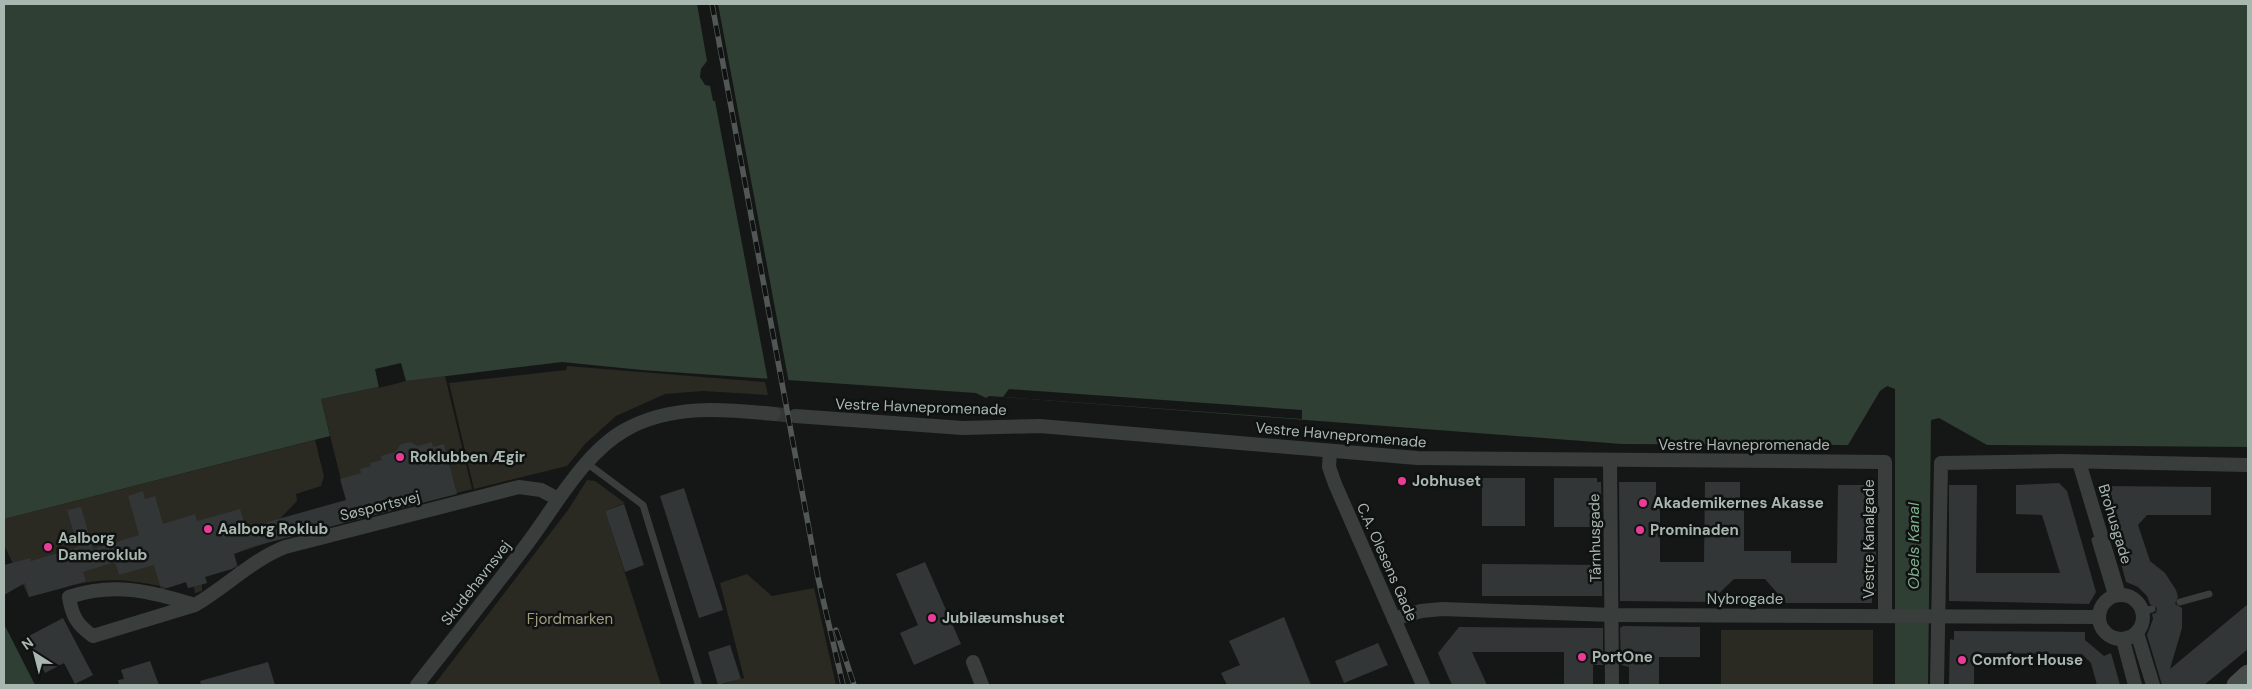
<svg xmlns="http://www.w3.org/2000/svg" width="2252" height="689" font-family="'DM Sans',sans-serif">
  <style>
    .green { fill: #2a2922 }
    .water { fill: #2f3f34 }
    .pier { fill: #151717 }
    .building { fill: #323636 }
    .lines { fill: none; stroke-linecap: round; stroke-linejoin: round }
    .street-tunnel { stroke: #323735; stroke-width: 14; stroke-dasharray: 14 7; stroke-linecap: butt }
    .lane { stroke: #393e3c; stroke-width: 7 }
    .street { stroke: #393e3c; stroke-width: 14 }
    .secondary { stroke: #454c49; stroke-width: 19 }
    .rail-casing { stroke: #505754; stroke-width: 5.5 }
    .rail { stroke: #101212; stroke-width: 4; stroke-dasharray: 11; stroke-linecap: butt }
    .poi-dot { fill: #e93c96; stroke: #101212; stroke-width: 2 }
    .labels { text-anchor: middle; stroke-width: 5; stroke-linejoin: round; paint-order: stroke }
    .street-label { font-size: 15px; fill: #a8b7af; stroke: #101212 }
    .poi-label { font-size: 15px; font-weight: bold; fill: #a8b7af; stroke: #101212; text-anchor: start }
    .park-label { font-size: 15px; fill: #a19c80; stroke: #101212 }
    .water-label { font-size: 16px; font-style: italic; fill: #81b08e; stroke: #101212 }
  </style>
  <rect width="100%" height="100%" fill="#151717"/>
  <!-- green -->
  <g class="green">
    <polygon points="567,366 765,382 768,395 703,391 665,394 616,416 585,444 567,466 474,489 449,383 566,370"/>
    <polygon points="445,376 472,489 351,520 321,399 406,381"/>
    <path d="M315 440 324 476 321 486 296 494 297 501 273 526 262 524 267 543 234 554 238 567 205 576 207 583 202 584V591L195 593 194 587 188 588 186 582 161 590 160 586C104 574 82 582 29 597L4 545V519Z"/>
    <polygon points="587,480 595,481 625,503 605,511 661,685 434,685 568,510"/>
    <polygon points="747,574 772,596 814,588 836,685 721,685 744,678 720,583"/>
    <rect x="1721" y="630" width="152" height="55"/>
  </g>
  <!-- water -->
  <g class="water">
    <polygon points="4,4 2248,4 2248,447 1987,445 1939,418 1931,420 1928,685 1895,685 1895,389 1887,386 1880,391 1848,445 1622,444 1003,397 989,396 986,398 976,393 642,370 562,362 406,381 321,399 330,436 4,519"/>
    <polygon points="4,624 34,683 36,685 4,685"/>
  </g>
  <!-- pier -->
  <g class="pier">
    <polygon points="697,4 718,4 789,383 768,381 715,101 713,101 710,86 705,85 700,77 701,69 707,61"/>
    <polygon points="401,363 406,381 379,388 375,369"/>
    <polygon points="1009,389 1302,410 1302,419 1003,397"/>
  </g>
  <!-- building -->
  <g class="building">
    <polygon points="410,442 418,446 432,442 433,447 444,444 457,494 251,547 234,554 237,565 232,569 205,577 207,583 188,588 186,582 167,588 160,586 154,565 119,575 115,562 83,572 86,581 63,588 29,597 25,583 4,595 4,565 30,558 31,561 78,547 67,510 81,507 93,549 139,535 128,496 143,491 145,499 155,496 163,524 195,514 197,521 240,509 246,528 346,500 340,479 361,473 360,469 371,466 370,463 382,460 381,456 395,452 401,444"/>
    <rect x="1482" y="478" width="43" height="48"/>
    <polygon points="1554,478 1597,478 1597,482 1601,482 1602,527 1554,527"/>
    <polygon points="1619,482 1656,482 1656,504 1660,504 1660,562 1704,562 1705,482 1740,482 1740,504 1744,504 1744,551 1791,551 1791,563 1837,563 1838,485 1873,485 1873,509 1876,509 1876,596 1872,597 1872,603 1786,603 1765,579 1734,579 1710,602 1620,601"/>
    <polygon points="2059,483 2067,491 2096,592 2089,604 1949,601 1949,485 1977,485 1976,573 2060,573 2042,515 2016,514 2016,485"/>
    <polygon points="2100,486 2211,487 2211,515 2147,515 2138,525 2150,561 2165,573 2176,590 2178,597 2175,604 2182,608 2182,628 2170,669 2248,604 2248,649 2204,685 2162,685 2147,635 2153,619 2152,614 2156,613 2157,608 2150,604 2147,596 2138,587 2126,582"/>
    <polygon points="684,488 723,610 699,618 660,496"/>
    <polygon points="624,504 644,565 625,572 605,511"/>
    <polygon points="925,562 961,644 914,665 900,633 918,625 896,574"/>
    <polygon points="1482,564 1602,565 1602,596 1482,596"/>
    <polygon points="1284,617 1311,685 1227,685 1221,673 1240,665 1229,641"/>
    <polygon points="63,618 93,675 75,684 64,663 45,673 27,637"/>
    <polygon points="1623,626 1700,627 1700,657 1659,657 1659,685 1629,685 1629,667 1621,665 1620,628"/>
    <polygon points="1459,627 1603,628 1603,665 1593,665 1593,685 1564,685 1564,652 1472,652 1487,685 1452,685 1438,653"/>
    <polygon points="1954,631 2085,632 2085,640 2104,656 2111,653 2120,685 2097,685 2091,663 2082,654 1974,653 1974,685 1949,685 1950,639 1954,640"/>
    <polygon points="1378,643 1388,665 1344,683 1335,661"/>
    <polygon points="730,645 741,679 718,685 708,652"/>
    <polygon points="150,661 159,685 119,685 118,680 124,679 121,670"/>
    <polygon points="268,662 275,685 201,685 200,681"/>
  </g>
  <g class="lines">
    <!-- street-tunnel -->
    <polyline class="street-tunnel" points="774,414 795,416"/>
    <!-- lane -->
    <g class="lane">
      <polyline points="588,464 643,505 698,683"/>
      <polyline points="2095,540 2112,597"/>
      <polyline points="2180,602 2209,594"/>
      <polyline points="2142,611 2152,609"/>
    </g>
    <!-- street -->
    <g class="street">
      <polyline points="795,416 963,428 1040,426 1417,458 1885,462 1885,616"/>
      <polyline points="1330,451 1329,467 1335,484 1423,685"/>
      <polyline points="1610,461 1612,685"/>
      <polyline points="2079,462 2119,595"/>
      <circle cx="2121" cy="617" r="22"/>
      <path d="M195 605 93 636C77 625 72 616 69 597 114 582 150 591 195 605 226 587 252 560 285 547L519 487 541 490 558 499"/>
      <polyline points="1394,619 1421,611 1442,609 1613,615 2098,617"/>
      <polyline points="2137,633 2153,685"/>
      <polyline points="2123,640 2135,685"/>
      <polyline points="973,662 982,685"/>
      <path d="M417 685C454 638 491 592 527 544 554 508 585 452 625 430 671 404 724 409 774 414"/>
      <polyline points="1937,685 1941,463 2061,461 2248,465"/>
    </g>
    <!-- secondary -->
    <polyline class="secondary" points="2236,685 2248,674"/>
    <!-- rail casing -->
    <g class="rail-casing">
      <g id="rail">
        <polyline points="712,4 818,578 843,685"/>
        <polyline points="836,630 854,685"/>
      </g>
    </g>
    <!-- rail -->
    <use href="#rail" class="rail"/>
  </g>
  <!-- markers -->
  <g class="poi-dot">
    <circle cx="400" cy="457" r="5"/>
    <circle cx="1402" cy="481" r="5"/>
    <circle cx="1643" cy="503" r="5"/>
    <circle cx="208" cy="529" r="5"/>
    <circle cx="1640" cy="530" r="5"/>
    <circle cx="48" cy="547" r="5"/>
    <circle cx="932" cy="618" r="5"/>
    <circle cx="1582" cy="657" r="5"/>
    <circle cx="1962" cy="660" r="5"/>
  </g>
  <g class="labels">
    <!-- street labels -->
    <g class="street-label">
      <text transform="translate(921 407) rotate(2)" y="5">Vestre Havnepromenade</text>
      <text transform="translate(1341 435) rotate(5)" y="5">Vestre Havnepromenade</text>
      <text x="1744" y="450">Vestre Havnepromenade</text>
      <text transform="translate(380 506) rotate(-14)" y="5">Søsportsvej</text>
      <text transform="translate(2115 524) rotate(73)" y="5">Brohusgade</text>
      <text transform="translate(1595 538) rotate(-91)" y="5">Tårnhusgade</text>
      <text transform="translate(1869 539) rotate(-90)" y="5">Vestre Kanalgade</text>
      <text transform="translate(1387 562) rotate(66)" y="5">C.A. Olesens Gade</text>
      <text transform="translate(476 583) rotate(-52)" y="5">Skudehavnsvej</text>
      <text x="1745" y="604">Nybrogade</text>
    </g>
    <!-- poi labels -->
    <g class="poi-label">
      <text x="410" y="462">Roklubben Ægir</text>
      <text x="1412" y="486">Jobhuset</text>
      <text x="1653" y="508">Akademikernes Akasse</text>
      <text x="218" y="534">Aalborg Roklub</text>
      <text x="1650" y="535">Prominaden</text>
      <text x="58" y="543">Aalborg<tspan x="58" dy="17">Dameroklub</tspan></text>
      <text x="942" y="623">Jubilæumshuset</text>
      <text x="1592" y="662">PortOne</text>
      <text x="1972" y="665">Comfort House</text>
    </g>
    <!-- park labels -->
    <g class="park-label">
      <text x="570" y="624">Fjordmarken</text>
    </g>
    <!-- water labels -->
    <g class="water-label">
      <text transform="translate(1913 546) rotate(-90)" y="6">Obels Kanal</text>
    </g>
  </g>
  <!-- border -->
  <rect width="2252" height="689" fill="none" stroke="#a8b7af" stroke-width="10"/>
  <!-- north arrow -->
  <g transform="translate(35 654) rotate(324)" stroke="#101212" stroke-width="4" paint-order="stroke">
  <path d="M0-4L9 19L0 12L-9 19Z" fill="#a8b7af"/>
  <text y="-8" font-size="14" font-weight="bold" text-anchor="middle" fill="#a8b7af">N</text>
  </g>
</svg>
